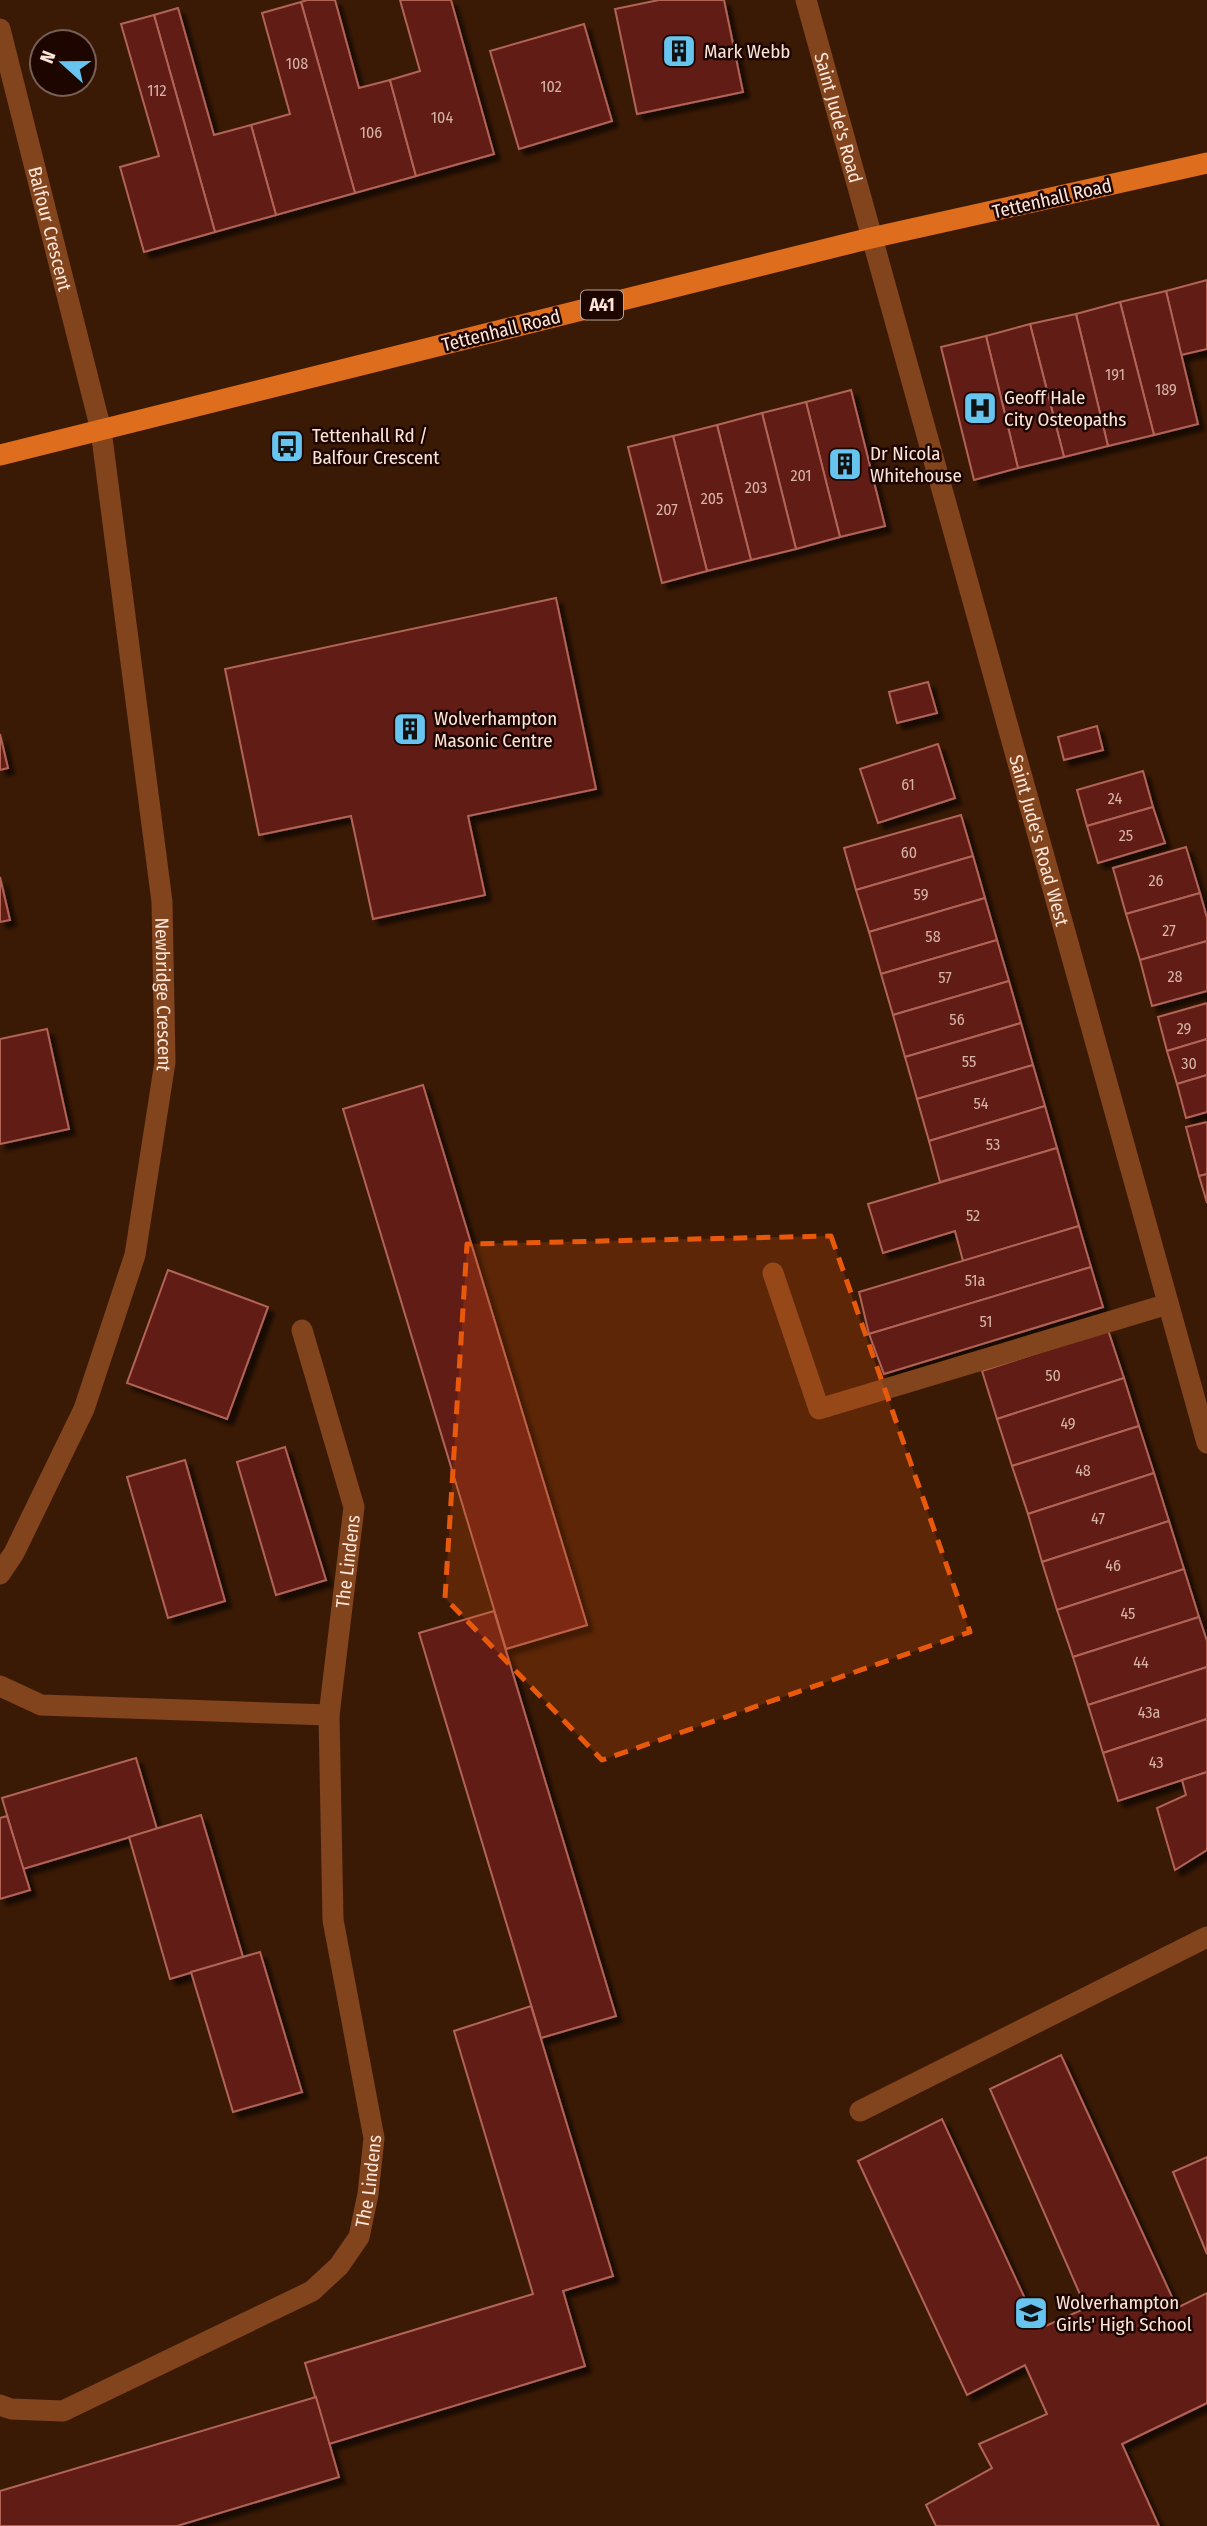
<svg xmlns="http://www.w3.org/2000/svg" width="1207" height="2526" font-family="'Fira Sans Condensed',sans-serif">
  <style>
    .building { fill: #621c14; stroke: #b16457; stroke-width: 2; filter: url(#shadow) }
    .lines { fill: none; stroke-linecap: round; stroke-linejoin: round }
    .service { stroke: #82441d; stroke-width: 21 }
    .minor { stroke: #82441d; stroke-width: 21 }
    .trunk { stroke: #de6e1d; stroke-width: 21 }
    .marked { fill: #e8590c; fill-opacity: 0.2; stroke: #e8590c; stroke-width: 5; stroke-dasharray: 14 9; stroke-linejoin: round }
    .labels { text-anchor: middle; stroke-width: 5; stroke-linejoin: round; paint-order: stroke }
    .number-label { font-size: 16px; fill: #d6b3a7 }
    .shield { fill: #1e0600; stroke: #b9a297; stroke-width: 2 }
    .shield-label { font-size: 18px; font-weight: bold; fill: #fce5d8 }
    .poi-label { font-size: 19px; fill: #fce5d8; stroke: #1e0600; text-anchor: start }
    .street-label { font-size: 19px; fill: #fce5d8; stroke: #1e0600 }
  </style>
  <defs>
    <filter id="shadow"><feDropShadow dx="6" dy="6" stdDeviation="2" flood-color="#0009"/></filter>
  </defs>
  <rect width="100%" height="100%" fill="#3b1a05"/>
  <!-- building -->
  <g class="building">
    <polygon points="307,0 335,0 359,88 390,80 416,176 355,193 301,2"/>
    <polygon points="400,0 451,0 494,154 416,176 390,80 420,71"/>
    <polygon points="659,0 724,0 743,92 637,114 615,9"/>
    <polygon points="301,2 355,193 276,215 251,125 290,114 262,13"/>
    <polygon points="178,8 214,135 251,125 276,215 215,232 154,15"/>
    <polygon points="154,15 215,232 144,252 120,167 159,156 121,24"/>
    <polygon points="584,24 612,121 519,149 490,51"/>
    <polygon points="1207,280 1207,349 1181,355 1166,291"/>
    <polygon points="1166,291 1198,424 1154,435 1120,302"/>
    <polygon points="1120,302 1154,435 1108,446 1076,314"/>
    <polygon points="1076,314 1108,446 1064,457 1030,324"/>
    <polygon points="1030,324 1064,457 1018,468 986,336"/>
    <polygon points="986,336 1018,468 974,480 941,347"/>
    <polygon points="851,390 885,526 840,537 806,402"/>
    <polygon points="806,402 840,537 796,549 762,413"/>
    <polygon points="762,413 796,549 751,560 717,425"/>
    <polygon points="717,425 751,560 707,571 673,436"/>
    <polygon points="673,436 707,571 662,583 628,447"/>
    <polygon points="556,598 596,789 468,816 485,895 373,919 351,816 259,835 225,669"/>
    <polygon points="928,682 937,713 897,723 889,692"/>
    <polygon points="1097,726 1103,750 1064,760 1058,737"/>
    <polygon points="0,734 8,768 0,770"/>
    <polygon points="938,744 955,798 878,823 860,769"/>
    <polygon points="1143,771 1153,807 1087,826 1077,790"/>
    <polygon points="1153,807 1165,843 1098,863 1087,826"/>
    <polygon points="961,815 973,856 856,890 844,848"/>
    <polygon points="1186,847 1200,893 1126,914 1113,868"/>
    <polygon points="973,856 985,898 869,932 856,890"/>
    <polygon points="0,877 10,920 0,922"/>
    <polygon points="1200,893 1207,918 1207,941 1140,960 1126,914"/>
    <polygon points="985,898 997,940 881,974 869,932"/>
    <polygon points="997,940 1009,981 893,1015 881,974"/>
    <polygon points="1207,941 1207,991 1152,1006 1140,960"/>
    <polygon points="1009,981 1021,1023 905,1057 893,1015"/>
    <polygon points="1207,1003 1207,1039 1167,1051 1158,1017"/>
    <polygon points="1021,1023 1033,1065 917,1099 905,1057"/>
    <polygon points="47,1029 69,1129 0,1144 0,1039"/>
    <polygon points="1207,1039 1207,1075 1177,1084 1167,1051"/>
    <polygon points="1033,1065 1045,1106 929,1141 917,1099"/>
    <polygon points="1207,1075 1207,1112 1186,1118 1177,1084"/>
    <polygon points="423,1085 587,1625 506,1649 343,1109"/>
    <polygon points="1045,1106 1057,1148 940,1182 929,1141"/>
    <polygon points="1207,1122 1207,1174 1199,1176 1186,1127"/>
    <polygon points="1057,1148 1079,1226 963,1261 955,1231 883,1253 868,1204"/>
    <polygon points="1207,1174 1207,1203 1199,1176"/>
    <polygon points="1079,1226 1091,1267 869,1334 859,1292"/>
    <polygon points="1091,1267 1103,1307 884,1374 869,1334"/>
    <polygon points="168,1270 268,1307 227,1419 127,1383"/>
    <polygon points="1108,1330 1124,1378 997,1419 982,1371"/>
    <polygon points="1124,1378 1139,1426 1012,1466 997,1419"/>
    <polygon points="1139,1426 1154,1473 1028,1514 1012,1466"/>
    <polygon points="285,1447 326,1580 276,1595 237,1462"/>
    <polygon points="185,1460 225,1601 168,1618 127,1477"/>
    <polygon points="1154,1473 1169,1521 1042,1562 1028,1514"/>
    <polygon points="1169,1521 1184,1569 1057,1610 1042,1562"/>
    <polygon points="1184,1569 1199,1617 1073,1657 1057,1610"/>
    <polygon points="494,1611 616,2016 541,2038 419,1633"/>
    <polygon points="1199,1617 1207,1641 1207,1667 1088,1705 1073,1657"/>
    <polygon points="1207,1667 1207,1719 1103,1753 1088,1705"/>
    <polygon points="1207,1719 1207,1772 1118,1801 1103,1753"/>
    <polygon points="136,1758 157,1829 23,1869 2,1798"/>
    <polygon points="1207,1772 1207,1850 1175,1870 1157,1808 1186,1795 1182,1780"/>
    <polygon points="201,1815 243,1957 170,1979 129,1837"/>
    <polygon points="7,1816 30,1890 0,1899 0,1818"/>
    <polygon points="260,1952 302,2092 233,2112 191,1972"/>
    <polygon points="531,2006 613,2276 563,2291 585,2366 329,2444 305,2363 533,2294 454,2031"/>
    <polygon points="1061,2055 1177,2308 1207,2293 1207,2403 1122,2444 1159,2526 936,2526 926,2505 992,2468 979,2444 1047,2414 1025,2365 967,2395 858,2161 942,2119 1039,2329 1086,2308 990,2089"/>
    <polygon points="1207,2157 1207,2254 1173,2172"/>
    <polygon points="316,2397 339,2477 177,2526 0,2526 0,2491"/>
  </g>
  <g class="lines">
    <!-- service -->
    <g class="service">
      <polyline points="773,1273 819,1409 1168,1304"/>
      <polyline points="860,2111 1207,1937"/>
    </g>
    <!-- minor -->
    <g class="minor">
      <path id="s1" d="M806 0 1207 1443"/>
      <path id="s2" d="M0 29 101 430 162 902 165 1062 135 1255 84 1409 14 1553 0 1574"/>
      <polyline points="0,1686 41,1705 329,1715"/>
      <path id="s3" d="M0 2405 11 2409 63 2411 312 2291 339 2266 359 2237 368 2194 374 2138 333 1920 329 1715 354 1507 302 1330"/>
    </g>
    <!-- trunk -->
    <polyline class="trunk" points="0,455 871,238 1207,163"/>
  </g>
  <!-- marked area -->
  <path class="marked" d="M831 1236 970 1632 602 1760 445 1598 467 1244Z"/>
  <!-- icons -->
  <defs>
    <g id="building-square" transform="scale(1.75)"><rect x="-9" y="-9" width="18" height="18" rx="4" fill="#66c4ef" stroke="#1e0600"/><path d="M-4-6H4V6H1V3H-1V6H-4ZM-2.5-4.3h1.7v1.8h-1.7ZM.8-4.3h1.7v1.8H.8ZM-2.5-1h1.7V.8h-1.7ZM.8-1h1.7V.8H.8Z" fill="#111"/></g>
    <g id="hospital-square" transform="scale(1.75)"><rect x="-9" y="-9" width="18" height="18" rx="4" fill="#66c4ef" stroke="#1e0600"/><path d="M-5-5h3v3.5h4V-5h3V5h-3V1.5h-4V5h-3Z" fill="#111"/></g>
    <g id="bus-square" transform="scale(1.75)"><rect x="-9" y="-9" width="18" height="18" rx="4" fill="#66c4ef" stroke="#1e0600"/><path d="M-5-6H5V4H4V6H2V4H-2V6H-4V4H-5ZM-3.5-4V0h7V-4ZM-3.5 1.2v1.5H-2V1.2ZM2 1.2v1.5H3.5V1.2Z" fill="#111"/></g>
    <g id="school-square" transform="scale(1.75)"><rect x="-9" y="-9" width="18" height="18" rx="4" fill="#66c4ef" stroke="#1e0600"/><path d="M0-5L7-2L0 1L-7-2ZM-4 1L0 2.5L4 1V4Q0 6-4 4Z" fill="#111"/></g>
  </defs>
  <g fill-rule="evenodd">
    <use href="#building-square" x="679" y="51"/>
    <use href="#hospital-square" x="980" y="408"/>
    <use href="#bus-square" x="287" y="446"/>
    <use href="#building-square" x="845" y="464"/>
    <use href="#building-square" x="410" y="729"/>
    <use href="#school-square" x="1031" y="2313"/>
  </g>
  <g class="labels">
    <!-- number labels -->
    <g class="number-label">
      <text x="297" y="69">108</text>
      <text x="551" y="92">102</text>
      <text x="157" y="96">112</text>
      <text x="442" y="123">104</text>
      <text x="371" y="138">106</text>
      <text x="1115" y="380">191</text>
      <text x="1166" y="395">189</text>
      <text x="801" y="481">201</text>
      <text x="756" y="493">203</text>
      <text x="712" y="504">205</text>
      <text x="667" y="515">207</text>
      <text x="908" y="790">61</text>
      <text x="1115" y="804">24</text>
      <text x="1126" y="841">25</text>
      <text x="909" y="858">60</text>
      <text x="1156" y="886">26</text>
      <text x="921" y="900">59</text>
      <text x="1169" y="936">27</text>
      <text x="933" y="942">58</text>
      <text x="1175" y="982">28</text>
      <text x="945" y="983">57</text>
      <text x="957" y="1025">56</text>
      <text x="1184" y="1034">29</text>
      <text x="969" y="1067">55</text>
      <text x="1189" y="1069">30</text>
      <text x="981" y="1109">54</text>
      <text x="993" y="1150">53</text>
      <text x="973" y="1221">52</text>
      <text x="975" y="1286">51a</text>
      <text x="986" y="1327">51</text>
      <text x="1053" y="1381">50</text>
      <text x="1068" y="1429">49</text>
      <text x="1083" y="1476">48</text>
      <text x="1098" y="1524">47</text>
      <text x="1113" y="1571">46</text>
      <text x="1128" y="1619">45</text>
      <text x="1141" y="1668">44</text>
      <text x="1149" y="1718">43a</text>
      <text x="1156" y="1768">43</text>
    </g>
    <!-- shield labels -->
    <rect class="shield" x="581" y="290.5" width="42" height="29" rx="5"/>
    <g class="shield-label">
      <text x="602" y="311">A41</text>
    </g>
    <!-- poi labels -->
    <g class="poi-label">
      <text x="704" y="58">Mark Webb</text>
      <text x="1004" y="404">Geoff Hale<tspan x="1004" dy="22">City Osteopaths</tspan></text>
      <text x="312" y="442">Tettenhall Rd /<tspan x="312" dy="22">Balfour Crescent</tspan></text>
      <text x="870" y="460">Dr Nicola<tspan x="870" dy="22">Whitehouse</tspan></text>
      <text x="434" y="725">Wolverhampton<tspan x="434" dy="22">Masonic Centre</tspan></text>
      <text x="1056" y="2309">Wolverhampton<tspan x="1056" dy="22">Girls' High School</tspan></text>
    </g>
    <!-- street labels -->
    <g class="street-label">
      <text dy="7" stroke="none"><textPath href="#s1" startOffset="122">Saint Jude's Road</textPath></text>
      <text transform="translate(1052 198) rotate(-13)" y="7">Tettenhall Road</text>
      <text dy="7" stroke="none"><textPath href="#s2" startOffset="206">Balfour Crescent</textPath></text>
      <text transform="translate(501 330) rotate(-14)" y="7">Tettenhall Road</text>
      <text dy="7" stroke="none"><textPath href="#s1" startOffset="872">Saint Jude's Road West</textPath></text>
      <text dy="7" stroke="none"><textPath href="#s2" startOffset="982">Newbridge Crescent</textPath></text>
      <text dy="7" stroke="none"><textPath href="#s3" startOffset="1094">The Lindens</textPath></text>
      <text dy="7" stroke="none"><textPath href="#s3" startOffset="469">The Lindens</textPath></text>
    </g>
  </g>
  <!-- north arrow -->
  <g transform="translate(63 63) rotate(291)"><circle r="33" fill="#1e0600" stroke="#775f56" stroke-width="2"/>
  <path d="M0-5L12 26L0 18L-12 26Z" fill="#66c4ef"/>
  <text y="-10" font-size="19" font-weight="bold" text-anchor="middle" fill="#fce5d8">N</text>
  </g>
</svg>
